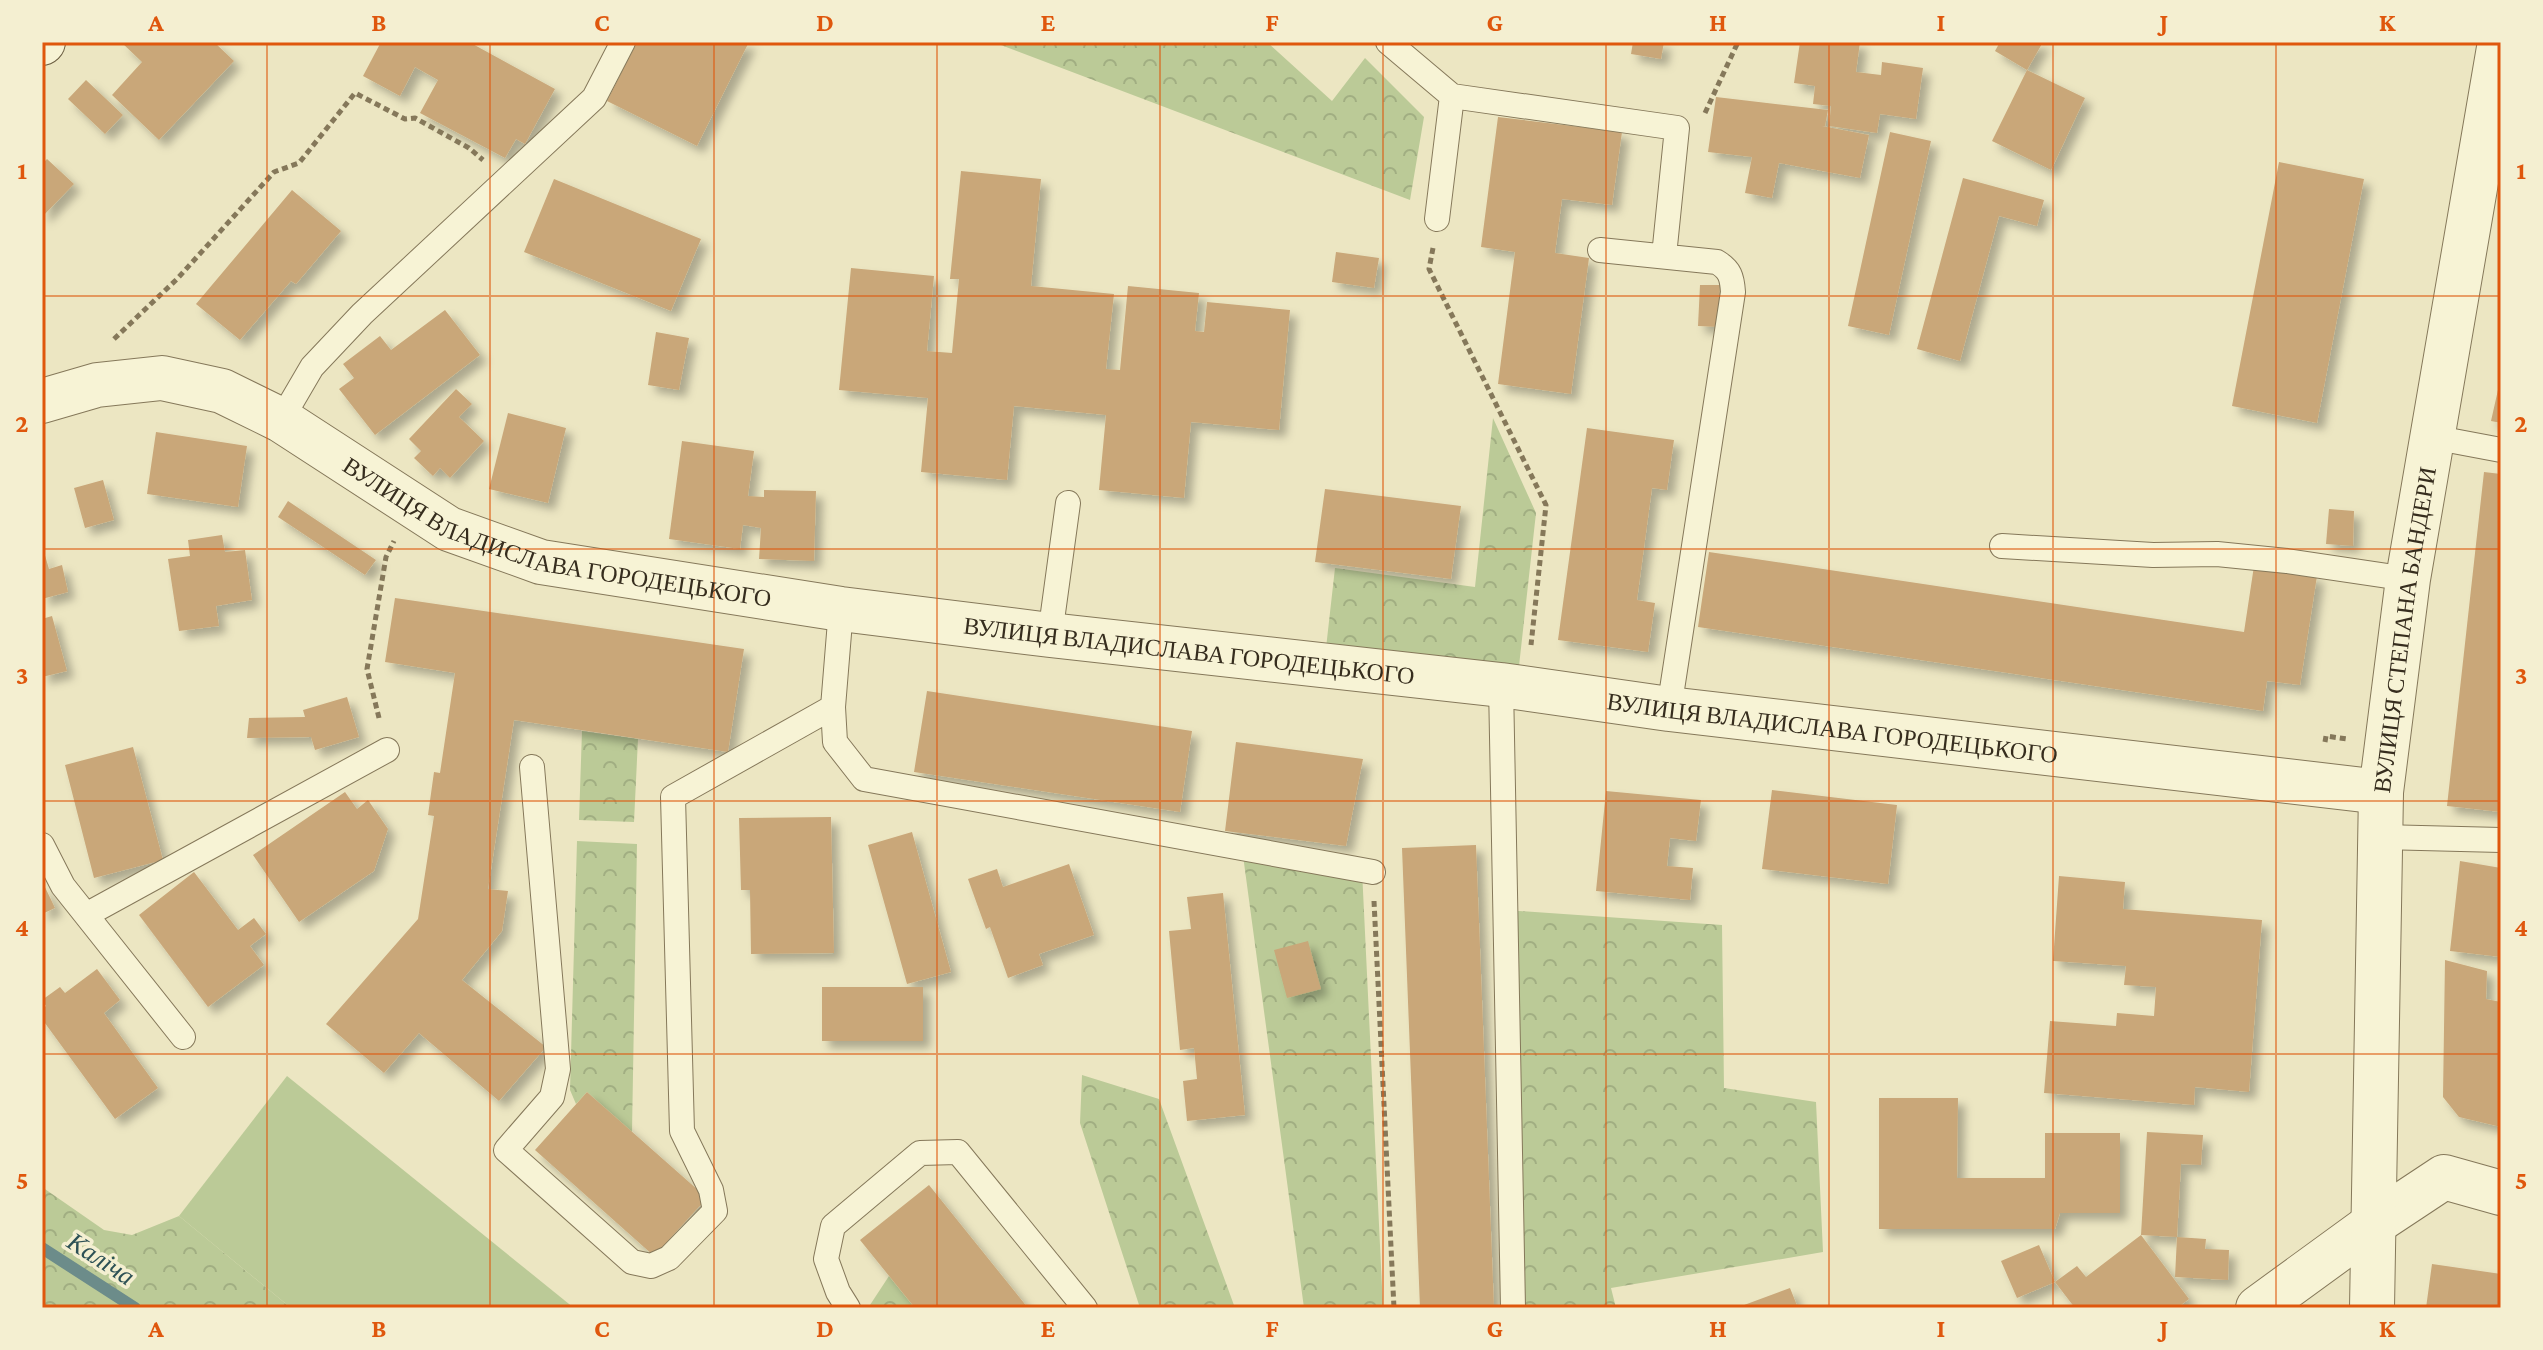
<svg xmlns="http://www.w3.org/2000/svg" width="2543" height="1350" font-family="'Crimson Pro',serif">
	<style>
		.forest { fill: url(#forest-crowns) }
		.pitch { fill: #bbca97 }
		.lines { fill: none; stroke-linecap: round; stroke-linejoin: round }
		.stream { stroke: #6c8c8a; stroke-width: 12 }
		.building { fill: #c9a779; filter: url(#shadow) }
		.service-casing { stroke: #85785a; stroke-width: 26 }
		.minor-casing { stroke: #85785a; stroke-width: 46 }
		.tertiary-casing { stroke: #85785a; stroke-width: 46 }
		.secondary-casing { stroke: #67593d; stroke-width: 46 }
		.path { stroke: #85785a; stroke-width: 5; stroke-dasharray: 6 4; stroke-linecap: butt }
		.service { stroke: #f7f3d5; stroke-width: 24 }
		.minor { stroke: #f7f3d5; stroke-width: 44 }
		.tertiary { stroke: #f7f3d5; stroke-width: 44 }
		.secondary { stroke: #f7f3d5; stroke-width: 44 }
		.grid { fill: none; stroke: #df570d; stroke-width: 2; stroke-opacity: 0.55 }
		.labels { text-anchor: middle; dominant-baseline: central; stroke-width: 7; stroke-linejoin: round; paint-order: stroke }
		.street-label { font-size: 24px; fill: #362d1e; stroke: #f4efd1 }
		.water-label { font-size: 26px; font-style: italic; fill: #2d5155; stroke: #f4efd1 }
		.neatline { fill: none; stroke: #df570d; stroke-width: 3 }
		.grid-label { font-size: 26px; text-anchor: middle; font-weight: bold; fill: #df570d }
	</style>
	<defs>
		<pattern id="forest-crowns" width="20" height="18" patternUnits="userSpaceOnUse" patternTransform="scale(2)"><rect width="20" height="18" fill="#bbca97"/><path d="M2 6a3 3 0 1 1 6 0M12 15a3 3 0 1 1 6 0" fill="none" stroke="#a1ae82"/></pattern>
		<filter id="shadow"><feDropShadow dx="7" dy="7" stdDeviation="4" flood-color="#0004"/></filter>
	</defs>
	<rect width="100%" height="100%" fill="#ece6c2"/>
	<path class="forest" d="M 993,42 L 1267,42 L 1332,101 L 1365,58 L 1424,117 L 1410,200 Z
		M 1493,418 L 1536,513 L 1518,675 L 1326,648 L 1335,568 L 1475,587 Z
		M 582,731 L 638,739 L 634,822 L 579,820 Z
		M 577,841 L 637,844 L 632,1132 L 587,1092 L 576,1104 L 570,1090 Z
		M 1242,848 L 1362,870 L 1383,1308 L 1304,1308 Z
		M 1505,910 L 1722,925 L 1724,1088 L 1816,1102 L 1823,1252 L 1611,1288 L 1616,1308 L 1514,1308 Z
		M 1082,1075 L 1159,1099 L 1235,1308 L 1140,1308 L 1080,1123 Z
		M 42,1187 L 104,1230 L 132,1235 L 179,1216 L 291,1308 L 42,1308 Z
		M 889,1276 L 915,1308 L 868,1308 Z"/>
	<path class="pitch" d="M 287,1076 L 574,1308 L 291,1308 L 179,1216 Z"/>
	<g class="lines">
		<path class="stream" d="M 42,1248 L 135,1308"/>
	</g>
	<path class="building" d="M 121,42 L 214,42 L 234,61 L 159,140 L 112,95 L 142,62 Z
		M 381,42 L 469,42 L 555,89 L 525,144 L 516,139 L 505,158 L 420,113 L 438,80 L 415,67 L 400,96 L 363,76 Z
		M 637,42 L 749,42 L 697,146 L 607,101 Z
		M 1633,42 L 1664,42 L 1661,59 L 1631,54 Z
		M 1800,42 L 1860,42 L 1856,72 L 1881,75 L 1882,62 L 1923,68 L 1916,119 L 1880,114 L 1877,133 L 1829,126 L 1831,106 L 1813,104 L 1815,86 L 1794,83 Z
		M 2000,42 L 2043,42 L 2027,70 L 2085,98 L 2051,170 L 1992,141 L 2027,70 L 1995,51 Z
		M 86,80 L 123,115 L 105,134 L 68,99 Z
		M 1716,97 L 1828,110 L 1825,126 L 1822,126 L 1869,135 L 1860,178 L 1779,163 L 1772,198 L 1745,193 L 1752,157 L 1708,152 Z
		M 1498,117 L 1622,132 L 1612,205 L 1562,199 L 1555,253 L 1589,258 L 1571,394 L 1498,384 L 1515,252 L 1481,247 Z
		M 1890,132 L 1931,141 L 1889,335 L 1848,326 Z
		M 47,159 L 74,184 L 42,217 L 42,164 Z
		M 2279,162 L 2364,179 L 2317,423 L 2232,406 Z
		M 961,171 L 1041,179 L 1031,286 L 1114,294 L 1106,369 L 1120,370 L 1128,286 L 1199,293 L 1195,331 L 1204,332 L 1207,302 L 1290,310 L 1279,430 L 1191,422 L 1184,498 L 1099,490 L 1106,415 L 1014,406 L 1007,480 L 921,472 L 928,398 L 839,390 L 851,268 L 934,276 L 927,351 L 952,353 L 959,279 L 950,279 Z
		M 1963,178 L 2044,200 L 2037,226 L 1999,216 L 1960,361 L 1917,349 Z
		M 554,179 L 701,239 L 671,311 L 524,252 Z
		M 292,190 L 341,231 L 296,284 L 291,281 L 240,340 L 196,304 Z
		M 1336,252 L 1379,258 L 1374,288 L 1332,282 Z
		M 1700,285 L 1720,285 L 1719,327 L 1698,326 Z
		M 445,310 L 480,355 L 375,435 L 339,389 L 354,378 L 343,364 L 380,336 L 391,350 Z
		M 656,332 L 689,338 L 679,390 L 648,385 Z
		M 2500,381 L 2501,381 L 2501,423 L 2491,421 Z
		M 456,389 L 472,404 L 459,417 L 484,441 L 450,478 L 440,468 L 433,476 L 414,458 L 421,451 L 409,439 Z
		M 508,413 L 566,428 L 548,503 L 489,489 Z
		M 1587,428 L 1674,440 L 1667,490 L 1652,488 L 1637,600 L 1655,603 L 1648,652 L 1558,640 Z
		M 156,432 L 247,446 L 238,507 L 147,494 Z
		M 682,441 L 754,451 L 748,496 L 764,497 L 764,490 L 816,491 L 814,561 L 759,559 L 761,528 L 743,525 L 740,549 L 669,539 Z
		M 2484,472 L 2501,474 L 2501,812 L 2447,806 Z
		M 103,480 L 114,520 L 85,528 L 74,488 Z
		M 1325,489 L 1461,506 L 1451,579 L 1315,562 Z
		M 288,501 L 376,560 L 365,575 L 278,517 Z
		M 2329,509 L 2354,511 L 2353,546 L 2326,544 Z
		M 222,535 L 225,552 L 245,550 L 252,600 L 216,606 L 219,626 L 179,631 L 168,559 L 190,556 L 188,540 Z
		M 42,545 L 49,569 L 62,565 L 68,592 L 42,599 Z
		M 1709,552 L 2244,632 L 2254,566 L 2317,576 L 2300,685 L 2267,681 L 2263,711 L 1698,627 Z
		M 395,598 L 744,649 L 728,752 L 514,720 L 488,889 L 508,891 L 502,931 L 462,980 L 546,1047 L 499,1101 L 419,1033 L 384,1073 L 326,1024 L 418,919 L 434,816 L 428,815 L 434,772 L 440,773 L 455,673 L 385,662 Z
		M 52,616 L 67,671 L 42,677 L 42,619 Z
		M 927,691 L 1192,731 L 1180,812 L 914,772 Z
		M 347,697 L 359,737 L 315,750 L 311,737 L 247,738 L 249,718 L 305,717 L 303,710 Z
		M 1236,742 L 1363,759 L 1346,846 L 1225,831 Z
		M 133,747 L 163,860 L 94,878 L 65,765 Z
		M 1772,790 L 1897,805 L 1888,884 L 1762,869 Z
		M 1606,791 L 1701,800 L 1696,841 L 1670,838 L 1667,866 L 1693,868 L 1690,900 L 1596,891 Z
		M 345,792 L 357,809 L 368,800 L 388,829 L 374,871 L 299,922 L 253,855 Z
		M 831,817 L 834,953 L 751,954 L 750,890 L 741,890 L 739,818 Z
		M 912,832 L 951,972 L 907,984 L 868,845 Z
		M 1476,845 L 1494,1308 L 1420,1308 L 1402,848 Z
		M 2460,861 L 2501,868 L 2501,957 L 2450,951 Z
		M 1069,864 L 1094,935 L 1039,954 L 1043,965 L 1008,978 L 990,927 L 986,929 L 968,879 L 997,869 L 1003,887 Z
		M 194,872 L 238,930 L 254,918 L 266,934 L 250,946 L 264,965 L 208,1007 L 139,915 Z
		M 2059,876 L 2125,882 L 2123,909 L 2262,920 L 2249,1092 L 2195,1087 L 2194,1105 L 2044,1093 L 2050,1021 L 2116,1026 L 2117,1013 L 2154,1016 L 2156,987 L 2124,985 L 2126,966 L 2053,961 Z
		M 42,881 L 55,908 L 42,914 Z
		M 1223,893 L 1245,1115 L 1187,1121 L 1183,1081 L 1197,1079 L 1194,1048 L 1180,1050 L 1169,931 L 1191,929 L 1187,897 Z
		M 1308,941 L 1321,989 L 1287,998 L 1274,950 Z
		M 2445,960 L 2487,971 L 2486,999 L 2501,1002 L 2501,1127 L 2459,1117 L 2443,1097 Z
		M 97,969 L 120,1000 L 104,1013 L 158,1088 L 115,1119 L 42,1019 L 42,1009 L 46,1006 L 42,1000 L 60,987 L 65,993 Z
		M 822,987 L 923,987 L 923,1041 L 822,1041 Z
		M 587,1092 L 707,1198 L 654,1256 L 535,1150 Z
		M 1879,1098 L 1958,1098 L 1957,1178 L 2045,1178 L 2045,1133 L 2120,1133 L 2120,1213 L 2060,1213 L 2055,1229 L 1879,1229 Z
		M 2147,1132 L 2203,1135 L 2201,1165 L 2181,1164 L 2177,1237 L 2141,1235 L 2189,1299 L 2177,1308 L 2075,1308 L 2055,1282 L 2077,1266 L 2086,1277 L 2141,1235 Z
		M 929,1185 L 1028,1308 L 915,1308 L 860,1240 Z
		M 2177,1237 L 2206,1239 L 2205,1249 L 2229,1250 L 2228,1280 L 2175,1277 Z
		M 2039,1245 L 2055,1282 L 2017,1298 L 2001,1261 Z
		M 2432,1264 L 2501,1274 L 2501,1308 L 2426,1308 Z
		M 1790,1288 L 1798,1308 L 1736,1308 Z"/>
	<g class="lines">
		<defs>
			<path id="service" d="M 1388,42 L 1452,96 L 1437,219
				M 1452,96 L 1677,128 L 1664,256
				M 1600,250 L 1717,262 C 1730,270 1732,277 1733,292 L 1669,709
				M 281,420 L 312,367 L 362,314 L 594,98 L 623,42
				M 2432,437 L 2501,450
				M 2002,546 L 2153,555 L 2217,554 L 2287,561 L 2408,579
				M 1050,635 L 1068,503
				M 1501,685 L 1513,1308
				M 833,707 L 835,742 L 864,779 L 1373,872
				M 532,767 L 558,1069 L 552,1097 L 506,1150 L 632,1262 L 651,1266 L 669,1258 L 715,1211 L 711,1190 L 682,1131 L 673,797 L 833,707 L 841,609
				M 2381,837 L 2501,840
				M 42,845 L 63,886 L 183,1037
				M 86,915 L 387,750
				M 848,1308 L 838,1292 L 826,1259 L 833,1226 L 920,1153 L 958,1152 L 1085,1308"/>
			<path id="minor" d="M 2376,1222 L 2444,1177 L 2501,1193"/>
			<g id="tertiary">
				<path id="s1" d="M 42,401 L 97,385 L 162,378 L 222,391 L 281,420 L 449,529 L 541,562 L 841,609 L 1050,635 L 1501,685 L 1669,709 L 2381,792"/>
				<path d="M 2258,1308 L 2376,1222"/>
				<path id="s2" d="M 2372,1308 L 2381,792 L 2408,579 L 2500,42"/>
			</g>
			<path id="secondary" d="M 42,43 L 43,42"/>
		</defs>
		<use href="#service" class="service-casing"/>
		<use href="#minor" class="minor-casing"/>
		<use href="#tertiary" class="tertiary-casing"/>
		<use href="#secondary" class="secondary-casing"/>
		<path class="path" d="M 1705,113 L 1738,42
			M 1433,248 L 1429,269 L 1546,505 L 1531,645
			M 114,339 L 177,279 L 274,172 L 299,163 L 355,93 L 405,119 L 415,118 L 469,148 L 483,160
			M 379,718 L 367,669 L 386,557 L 394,541
			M 2325,742 L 2326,736 L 2347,739
			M 1374,901 L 1394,1308"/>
		<use href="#service" class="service"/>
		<use href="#minor" class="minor"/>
		<use href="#tertiary" class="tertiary"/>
		<use href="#secondary" class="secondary"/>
	</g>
	<path class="grid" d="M 267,42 L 267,1308M 490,42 L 490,1308M 714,42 L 714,1308M 937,42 L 937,1308M 1160,42 L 1160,1308M 1383,42 L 1383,1308M 1606,42 L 1606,1308M 1829,42 L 1829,1308M 2053,42 L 2053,1308M 2276,42 L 2276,1308M 42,296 L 2501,296M 42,549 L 2501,549M 42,801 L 2501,801M 42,1054 L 2501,1054"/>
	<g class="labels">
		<g class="street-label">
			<text stroke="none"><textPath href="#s1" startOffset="554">ВУЛИЦЯ ВЛАДИСЛАВА ГОРОДЕЦЬКОГО</textPath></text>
			<text stroke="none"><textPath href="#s2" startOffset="680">ВУЛИЦЯ СТЕПАНА БАНДЕРИ</textPath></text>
			<text stroke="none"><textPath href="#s1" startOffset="1202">ВУЛИЦЯ ВЛАДИСЛАВА ГОРОДЕЦЬКОГО</textPath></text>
			<text stroke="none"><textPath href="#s1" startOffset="1850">ВУЛИЦЯ ВЛАДИСЛАВА ГОРОДЕЦЬКОГО</textPath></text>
		</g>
		<g class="water-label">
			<text transform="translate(101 1259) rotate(33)">Каліча</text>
		</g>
	</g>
	<rect width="2543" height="1350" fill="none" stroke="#f4efd1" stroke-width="88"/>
	<rect x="44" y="44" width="2455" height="1262" class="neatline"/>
	<g class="grid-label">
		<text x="156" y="31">A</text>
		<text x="379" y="31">B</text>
		<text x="602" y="31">C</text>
		<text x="825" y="31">D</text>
		<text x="1048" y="31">E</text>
		<text x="1272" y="31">F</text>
		<text x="1495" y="31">G</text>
		<text x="1718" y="31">H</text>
		<text x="1941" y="31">I</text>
		<text x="2164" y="31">J</text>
		<text x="2387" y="31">K</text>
		<text x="22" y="179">1</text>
		<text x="2521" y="179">1</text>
		<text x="22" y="432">2</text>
		<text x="2521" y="432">2</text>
		<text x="22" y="684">3</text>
		<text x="2521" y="684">3</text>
		<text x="22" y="936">4</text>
		<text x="2521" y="936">4</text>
		<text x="22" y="1189">5</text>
		<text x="2521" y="1189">5</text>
		<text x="156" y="1337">A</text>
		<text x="379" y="1337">B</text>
		<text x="602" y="1337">C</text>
		<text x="825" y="1337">D</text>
		<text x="1048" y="1337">E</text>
		<text x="1272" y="1337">F</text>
		<text x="1495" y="1337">G</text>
		<text x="1718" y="1337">H</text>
		<text x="1941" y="1337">I</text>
		<text x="2164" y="1337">J</text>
		<text x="2387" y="1337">K</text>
	</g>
</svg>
